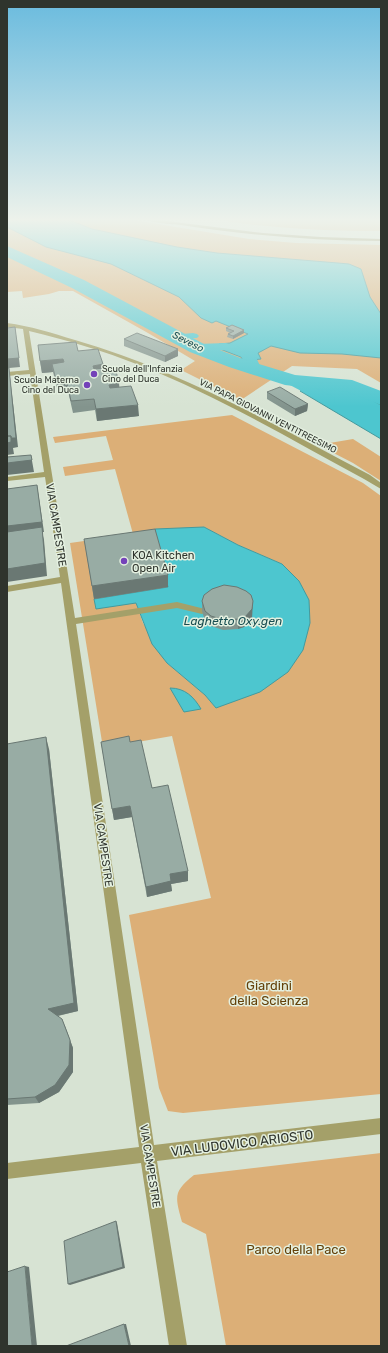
<svg xmlns="http://www.w3.org/2000/svg" width="388" height="1353" font-family="Rubik,sans-serif">
	<style>
		.green { fill: #dcaf77; fill-rule: evenodd }
		.water { fill: #4dc6cf; stroke: #449a9e }
		.lines { fill: none; stroke-linecap: round; stroke-linejoin: round }
		.canal { fill: #4dc6cf; fill-rule: evenodd }
		.river { fill: #4dc6cf; fill-rule: evenodd }
		.minor { fill: #a4a069; fill-rule: evenodd }
		.major { fill: #6f6929; fill-rule: evenodd }
		.wall { fill: #83948d }
		.shaded-wall { fill: #6a7873 }
		.building { fill: #98aca4; stroke: #6a7873 }
		.poi-dot { fill: #7442b9; stroke: #e4f0e0; stroke-width: 1.5 }
		.labels { text-anchor: middle; dominant-baseline: central; stroke-width: 3; stroke-linejoin: round; paint-order: stroke }
		.far-poi-label { font-size: 9px; fill: #2f342d; stroke: #e4f0e0; text-anchor: start }
		.far-street-label { font-size: 9px; fill: #2f342d; stroke: #e4f0e0 }
		.far-water-label { font-size: 10px; font-style: italic; fill: #184d51; stroke: #e4f0e0 }
		.street-label { font-size: 11px; fill: #2f342d; stroke: #e4f0e0 }
		.poi-label { font-size: 11px; fill: #2f342d; stroke: #e4f0e0; text-anchor: start }
		.water-label { font-size: 12px; font-style: italic; fill: #184d51; stroke: #e4f0e0 }
		.near-park-label { font-size: 13px; fill: #644109; stroke: #e4f0e0 }
		.near-street-label { font-size: 13px; fill: #2f342d; stroke: #e4f0e0 }
	</style>
	<rect width="100%" height="100%" fill="#d7e3d3"/>
	<path class="green" d="M 7,218 L 121,218 L 249,239 L 296,243 L 381,245 L 381,383 L 357,369 L 292,366 L 241,400 L 181,370 L 195,361 L 148,333 L 73,291 L 59,291 L 49,294 L 23,298 L 22,291 L 7,292 Z
		M 206,218 L 381,218 L 381,231 C 323,231 264,228 206,218 Z
		M 232,415 L 363,483 L 381,496 L 381,1094 L 183,1113 L 168,1111 L 159,1088 L 129,915 L 211,898 L 172,736 L 103,748 L 70,543 L 133,534 L 115,469 L 65,476 L 63,467 L 113,460 L 106,436 L 55,443 L 53,437 ZM 204,527 L 238,545 L 282,564 L 299,581 L 216,708 L 205,695 L 167,663 L 143,623 L 136,603 L 94,599 L 168,587 Z
		M 353,439 L 381,457 L 381,481 L 353,463 L 318,445 Z
		M 381,1153 L 381,1346 L 226,1346 L 206,1234 L 182,1222 C 175,1196 173,1192 194,1175 Z"/>
	<path class="water" d="M 7,218 L 64,218 L 92,229 L 177,247 L 217,253 L 338,263 L 349,264 L 361,269 L 370,297 L 381,314 L 381,358 L 342,354 L 300,353 L 271,346 L 258,353 L 261,359 L 243,361 L 241,357 L 220,349 L 219,344 L 230,343 L 248,334 L 216,321 L 212,323 L 201,318 L 179,297 L 111,264 L 46,247 L 7,227 Z
		M 311,386 L 353,390 L 381,405 L 381,439 L 300,391 Z
		M 204,527 L 238,545 L 282,564 L 299,581 L 309,600 L 310,623 L 303,650 L 288,672 L 260,692 L 216,708 L 205,695 L 167,663 L 152,644 L 136,603 L 96,609 L 94,599 L 168,587 L 156,541 L 155,529 Z
		M 170,688 C 185,688 194,697 201,709 L 184,712 Z"/>
	<g class="lines">
		<path class="canal" d="M 193,333 L 197,334 L 199,336 L 197,338 L 172,339 L 170,337 L 172,335 Z
			M 226,343 L 254,353 L 261,368 L 259,371 L 251,371 L 245,358 L 225,350 L 197,352 L 193,350 L 191,348 L 193,346 L 197,344 Z
			M 292,377 L 334,397 L 335,400 L 334,403 L 324,403 L 288,384 L 286,381 L 288,378 Z"/>
		<path class="river" d="M 7,246 L 84,280 L 204,344 L 243,359 L 295,375 L 352,380 L 381,391 L 381,405 L 348,392 L 285,385 L 229,367 L 190,352 L 72,288 L 7,257 Z"/>
		<path class="minor" d="M 7,323 C 30,326 52,333 75,340 C 180,370 274,425 370,475 L 381,483 L 381,489 L 364,479 C 290,439 218,396 139,365 C 104,351 67,340 29,331 L 75,618 L 177,602 L 205,609 L 207,611 L 202,614 L 177,608 L 76,624 L 154,1145 L 381,1118 L 381,1134 L 157,1161 L 187,1346 L 169,1346 L 141,1163 L 7,1179 L 7,1163 L 139,1147 L 61,583 L 7,592 L 7,586 L 60,577 L 45,477 L 7,481 L 7,477 L 44,472 L 30,374 L 7,376 L 7,372 L 29,370 L 23,329 L 7,327 Z"/>
		<path class="major" d="M 143,218 L 263,233 L 321,237 L 381,239 L 381,241 C 314,241 247,235 181,225 C 172,224 149,223 143,218 Z"/>
	</g>
	<path class="wall" d="M 226,328 L 244,330 L 244,333 L 233,339 L 227,337 L 228,334 L 230,333 L 226,331 Z
		M 124,339 L 178,356 L 165,362 L 124,346 Z
		M 78,351 L 103,368 L 120,388 L 139,416 L 97,421 L 95,410 L 73,413 L 68,391 L 58,392 L 53,372 L 42,373 L 40,361 Z
		M 267,392 L 308,404 L 307,411 L 295,416 L 267,399 Z
		M 84,539 L 168,587 L 94,599 Z
		M 202,601 L 252,619 L 244,627 L 238,629 L 223,630 L 211,626 L 205,621 L 202,611 Z
		M 101,742 L 130,742 L 152,788 L 188,881 L 171,884 L 172,891 L 147,897 L 132,817 L 114,820 Z
		M 7,744 L 49,749 L 78,1011 L 58,1016 L 65,1026 L 73,1048 L 73,1072 L 59,1092 L 39,1103 L 7,1105 Z"/>
	<path class="shaded-wall" d="M 15,327 L 20,367 L 9,368 L 10,377 L 18,447 L 13,448 L 14,454 L 7,455 L 7,359 Z
		M 244,330 L 244,333 L 233,339 L 233,336 Z
		M 178,349 L 178,356 L 165,362 L 165,356 Z
		M 63,359 L 64,371 L 52,364 L 53,372 L 42,373 L 40,361 Z
		M 103,364 L 104,376 L 94,377 L 93,366 Z
		M 78,378 L 79,390 L 67,383 L 68,391 L 58,392 L 56,380 Z
		M 119,383 L 120,395 L 110,396 L 109,385 Z
		M 308,404 L 307,411 L 295,416 L 295,409 Z
		M 138,405 L 139,416 L 97,421 L 96,409 Z
		M 31,455 L 34,472 L 7,475 L 7,463 Z
		M 37,485 L 44,532 L 42,532 L 44,540 L 47,576 L 7,582 L 7,526 Z
		M 168,575 L 168,587 L 94,599 L 92,586 Z
		M 253,601 L 252,619 L 244,627 L 238,629 L 239,619 Z
		M 46,737 L 49,749 L 78,1011 L 52,1017 L 48,1009 Z
		M 130,806 L 132,817 L 114,820 L 112,809 Z
		M 188,871 L 188,881 L 171,884 L 172,891 L 147,897 L 146,887 L 170,874 Z
		M 62,1019 L 73,1048 L 73,1072 L 59,1092 L 39,1103 L 35,1097 Z
		M 116,1221 L 117,1223 L 125,1268 L 70,1285 L 68,1284 Z
		M 25,1266 L 29,1267 L 37,1346 L 32,1346 Z
		M 124,1324 L 126,1324 L 131,1346 L 129,1346 Z"/>
	<path class="building" d="M 232,325 L 244,330 L 233,336 L 228,334 L 234,331 L 226,328 Z
		M 15,327 L 19,358 L 7,359 L 7,328 Z
		M 137,333 L 178,349 L 165,356 L 124,339 Z
		M 76,342 L 78,351 L 98,349 L 103,364 L 93,366 L 94,369 L 115,367 L 119,383 L 109,385 L 110,388 L 131,386 L 138,405 L 96,409 L 94,399 L 71,401 L 67,383 L 78,382 L 78,378 L 56,380 L 52,364 L 64,362 L 63,359 L 40,361 L 38,345 Z
		M 7,368 L 9,368 L 16,438 L 11,438 L 11,436 L 7,436 Z
		M 280,387 L 308,404 L 295,409 L 267,392 Z
		M 7,436 L 11,436 L 11,442 L 7,443 Z
		M 31,455 L 32,460 L 7,463 L 7,457 Z
		M 37,485 L 42,522 L 7,526 L 7,489 Z
		M 42,527 L 45,563 L 7,569 L 7,532 Z
		M 155,529 L 168,575 L 92,586 L 84,539 Z
		M 224,585 L 237,587 L 246,591 L 251,595 L 253,601 L 252,609 L 245,617 L 239,619 L 224,620 L 211,616 L 205,611 L 202,601 L 204,595 L 212,589 Z
		M 129,736 L 130,742 L 141,740 L 152,788 L 168,785 L 188,871 L 170,874 L 171,881 L 146,887 L 130,806 L 112,809 L 101,742 Z
		M 46,737 L 74,1003 L 48,1009 L 62,1019 L 70,1040 L 69,1065 L 55,1085 L 35,1097 L 7,1099 L 7,744 Z
		M 116,1221 L 123,1267 L 68,1284 L 64,1241 Z
		M 25,1266 L 32,1346 L 7,1346 L 7,1272 Z
		M 124,1324 L 129,1346 L 66,1346 Z"/>
	<linearGradient id="sky" x2="0" y2="1"><stop stop-color="#6abbde"/><stop offset="0.54" stop-color="#edf2eb"/><stop offset="1" stop-color="#edf2eb" stop-opacity="0"/></linearGradient>
	<rect width="388" height="407" fill="url(#sky)"/>
	<g class="poi-dot">
		<circle cx="94" cy="374" r="4"/>
		<circle cx="87" cy="385" r="4"/>
		<circle cx="124" cy="561" r="4"/>
	</g>
	<g class="labels">
		<g class="far-poi-label">
			<text x="102" y="369">Scuola dell'Infanzia<tspan x="102" dy="10">Cino del Duca</tspan></text>
			<text x="79" y="380" text-anchor="end">Scuola Materna<tspan x="79" dy="10">Cino del Duca</tspan></text>
		</g>
		<g class="far-street-label">
			<text transform="translate(268 416) rotate(27)">VIA PAPA GIOVANNI VENTITREESIMO</text>
		</g>
		<g class="far-water-label">
			<text transform="translate(188 342) rotate(27)">Seveso</text>
		</g>
		<g class="street-label">
			<text transform="translate(56 525) rotate(81)">VIA CAMPESTRE</text>
			<text transform="translate(103 845) rotate(82)">VIA CAMPESTRE</text>
			<text transform="translate(150 1166) rotate(81)">VIA CAMPESTRE</text>
		</g>
		<g class="poi-label">
			<text x="132" y="555">KOA Kitchen<tspan x="132" dy="13">Open Air</tspan></text>
		</g>
		<g class="water-label">
			<text x="233" y="621">Laghetto Oxy.gen</text>
		</g>
		<g class="near-park-label">
			<text x="269" y="985">Giardini<tspan x="269" dy="15">della Scienza</tspan></text>
			<text x="296" y="1249">Parco della Pace</text>
		</g>
		<g class="near-street-label">
			<text transform="translate(242 1143) rotate(-7)">VIA LUDOVICO ARIOSTO</text>
		</g>
	</g>
	<rect width="388" height="1353" fill="none" stroke="#2f342d" stroke-width="16"/>
</svg>
